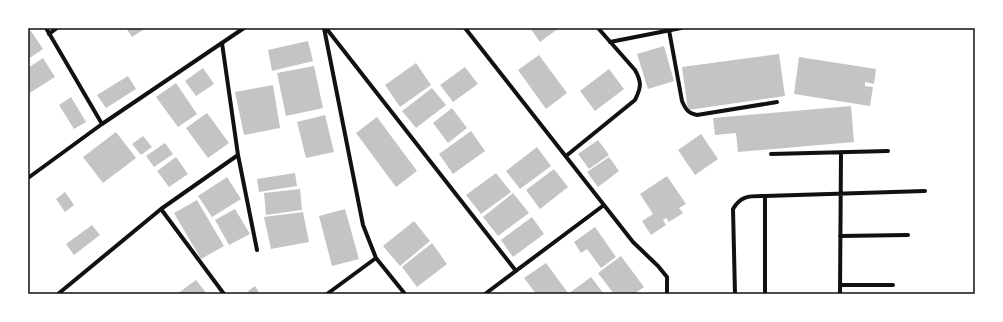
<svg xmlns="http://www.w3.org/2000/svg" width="1003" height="322" font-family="Mulish,sans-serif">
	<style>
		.building { fill: #c4c4c4 }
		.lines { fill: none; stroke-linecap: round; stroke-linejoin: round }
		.minor { stroke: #111; stroke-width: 4 }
		.neatline { fill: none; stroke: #111; stroke-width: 1.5 }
	</style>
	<rect width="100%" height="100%" fill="#fff"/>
	<path class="building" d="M 126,28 L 146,28 L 132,37 Z
		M 530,28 L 559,28 L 540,42 Z
		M 31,31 L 43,49 L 28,59 L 28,33 Z
		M 308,41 L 313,61 L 272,71 L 268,50 Z
		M 664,46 L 674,81 L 648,89 L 637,54 Z
		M 779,54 L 785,96 L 688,110 L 682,67 Z
		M 539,55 L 567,93 L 546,109 L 518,70 Z
		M 799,57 L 876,69 L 874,84 L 865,82 L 865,86 L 873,87 L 870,106 L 794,94 Z
		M 43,58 L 55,77 L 28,94 L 28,68 Z
		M 416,63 L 431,85 L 400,107 L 385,85 Z
		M 314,66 L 323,108 L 286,116 L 277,73 Z
		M 465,67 L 478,84 L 453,102 L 440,85 Z
		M 203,68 L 214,84 L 196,96 L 185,81 Z
		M 609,69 L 624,89 L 595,111 L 580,91 Z
		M 128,76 L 136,89 L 106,108 L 97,95 Z
		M 176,83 L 197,114 L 178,127 L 156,97 Z
		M 273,85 L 280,128 L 244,135 L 235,92 Z
		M 432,88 L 446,105 L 416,128 L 402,111 Z
		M 71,97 L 86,122 L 74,129 L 59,105 Z
		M 851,106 L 854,142 L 738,152 L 736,133 L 715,135 L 713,118 Z
		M 452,108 L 467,128 L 448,143 L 433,123 Z
		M 207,113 L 229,143 L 208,158 L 186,128 Z
		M 325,115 L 334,152 L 306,158 L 297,122 Z
		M 377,117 L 417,171 L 396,187 L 356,133 Z
		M 471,131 L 485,151 L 453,174 L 439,154 Z
		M 116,132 L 136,158 L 103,183 L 83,157 Z
		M 701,134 L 718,159 L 695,175 L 678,150 Z
		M 143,136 L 152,147 L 141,155 L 132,144 Z
		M 598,140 L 609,155 L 589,169 L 578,154 Z
		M 165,143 L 173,154 L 154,167 L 146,156 Z
		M 537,147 L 551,166 L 520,189 L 506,171 Z
		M 176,157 L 188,174 L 169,187 L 157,171 Z
		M 609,157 L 619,171 L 598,187 L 587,172 Z
		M 554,169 L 568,187 L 540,209 L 526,190 Z
		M 295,173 L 297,186 L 259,192 L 257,179 Z
		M 496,173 L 511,192 L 481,214 L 466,195 Z
		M 667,176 L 686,204 L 679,208 L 683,213 L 669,222 L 666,218 L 663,220 L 666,225 L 651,235 L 642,221 L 653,214 L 640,194 Z
		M 227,177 L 241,199 L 212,217 L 198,196 Z
		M 300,189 L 302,210 L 266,215 L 264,193 Z
		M 65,192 L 74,205 L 65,212 L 56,199 Z
		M 513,193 L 529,213 L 498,236 L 483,217 Z
		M 197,200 L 224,246 L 201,259 L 174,213 Z
		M 235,209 L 250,234 L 229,245 L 215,220 Z
		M 345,209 L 359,259 L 332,266 L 319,216 Z
		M 303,212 L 309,242 L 271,249 L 264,217 Z
		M 532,217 L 544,234 L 513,257 L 501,240 Z
		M 414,221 L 430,241 L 400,266 L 383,246 Z
		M 92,225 L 100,235 L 74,255 L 66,244 Z
		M 595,227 L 616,257 L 601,268 L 587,249 L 581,253 L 574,242 Z
		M 432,243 L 447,264 L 417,287 L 402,267 Z
		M 621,256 L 644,287 L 634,294 L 614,294 L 598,273 Z
		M 546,263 L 568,293 L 567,294 L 536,294 L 524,278 Z
		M 591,277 L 604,294 L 568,294 Z
		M 196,280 L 207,294 L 177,294 Z
		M 255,286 L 260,294 L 250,294 L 248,291 Z"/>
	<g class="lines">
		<path class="minor" d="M 46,28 L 102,124
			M 324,28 L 363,225 L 376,258 L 405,294
			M 326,28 L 516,271
			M 465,28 L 633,242 L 658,266 L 667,277 L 667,294
			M 669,30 L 682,101 C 686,110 688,113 697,115 L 777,102
			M 49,34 L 57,28
			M 610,42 L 681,28
			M 222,43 L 238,155 L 257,250
			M 771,154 L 888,151
			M 566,156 L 635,100 C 641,88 642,82 635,70 L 598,28
			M 28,178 L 102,124 L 244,28
			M 161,209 L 224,294
			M 840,236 L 908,235
			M 840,285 L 893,285
			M 58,294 L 161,209 L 238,155
			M 327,294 L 376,258
			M 485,294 L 604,205
			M 735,294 L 733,209 C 741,195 750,196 765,196
			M 765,294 L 765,196 L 925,191
			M 840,294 L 841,152"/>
	</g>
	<rect width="1003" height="322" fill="none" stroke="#ffffff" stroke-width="58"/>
	<rect x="29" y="29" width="945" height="264" class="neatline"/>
</svg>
